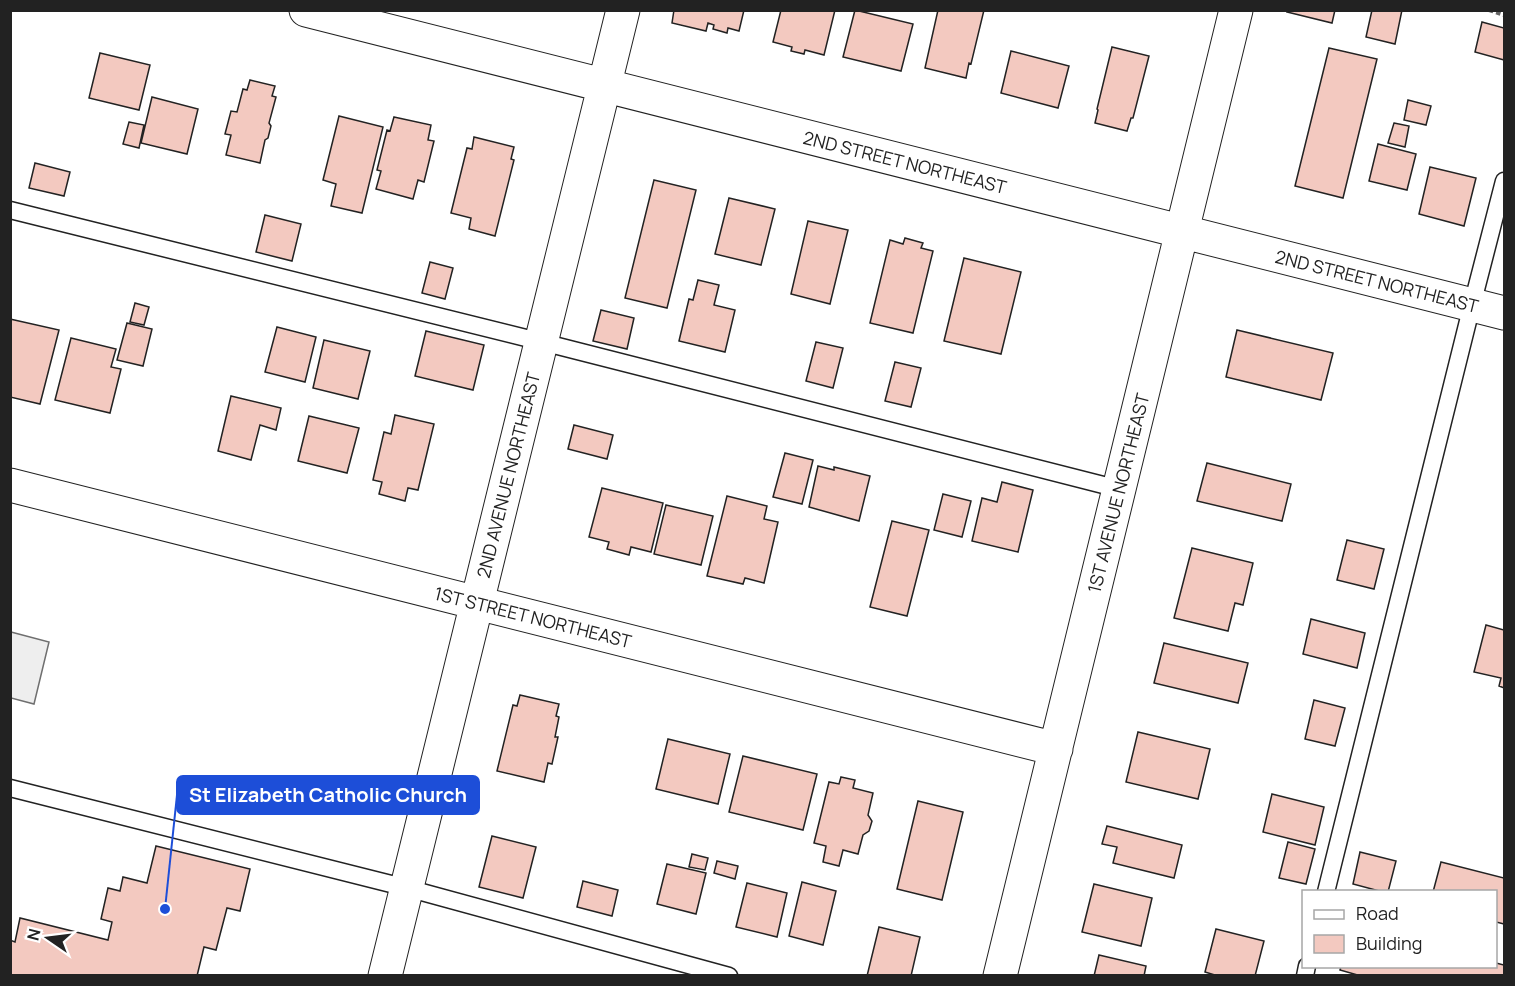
<svg xmlns="http://www.w3.org/2000/svg" width="1515" height="986" font-family="Manrope,sans-serif">
	<style>
		.green { fill: #eee; stroke: #6f6f6f; stroke-width: 1.5 }
		.building { fill: #f3c9c0; stroke: #222; stroke-width: 1.5 }
		.lines { fill: none; stroke-linecap: round; stroke-linejoin: round }
		.service-casing { stroke: #222; stroke-width: 19 }
		.minor-casing { stroke: #222; stroke-width: 35 }
		.path { stroke: #646464; stroke-width: 4; stroke-dasharray: 4.5 3; stroke-linecap: butt }
		.service { stroke: #fff; stroke-width: 16 }
		.minor { stroke: #fff; stroke-width: 33 }
		.labels { text-anchor: middle; dominant-baseline: central; stroke-width: 4.5; stroke-linejoin: round; paint-order: stroke }
		.street-label { font-size: 18px; fill: #222; stroke: #fff }
		.leader { fill: none; stroke: #1d4ed8; stroke-width: 2 }
		.callout-dot { fill: #1d4ed8; stroke: #fff; stroke-width: 2 }
		.callout { fill: #1d4ed8; stroke: #1d4ed8; stroke-width: 2 }
		.callout-label { font-size: 20px; text-anchor: middle; font-weight: bold; fill: #fff }
	</style>
	<rect width="100%" height="100%" fill="#fff"/>
	<path class="green" d="M 11,632 L 49,642 L 34,704 L 11,698 Z"/>
	<path class="building" d="M 674,10 L 744,10 L 739,31 L 728,28 L 727,33 L 713,29 L 714,25 L 708,23 L 706,31 L 672,23 Z
		M 781,10 L 835,10 L 824,55 L 805,50 L 804,54 L 791,51 L 792,47 L 773,42 Z
		M 855,10 L 913,24 L 901,71 L 843,57 Z
		M 938,10 L 984,10 L 971,64 L 969,63 L 966,78 L 925,68 Z
		M 1288,10 L 1335,10 L 1332,23 L 1287,12 Z
		M 1372,10 L 1402,10 L 1395,44 L 1366,37 Z
		M 1482,22 L 1504,28 L 1504,60 L 1475,52 Z
		M 1112,47 L 1149,56 L 1133,118 L 1131,118 L 1127,131 L 1095,123 L 1098,110 L 1097,109 Z
		M 1329,48 L 1377,59 L 1343,198 L 1295,186 Z
		M 1011,51 L 1069,66 L 1058,108 L 1001,93 Z
		M 100,53 L 150,65 L 139,110 L 89,98 Z
		M 250,80 L 275,86 L 272,96 L 276,97 L 269,123 L 271,126 L 268,138 L 265,140 L 260,163 L 226,155 L 231,135 L 225,134 L 231,111 L 237,112 L 243,89 L 247,90 Z
		M 152,97 L 198,109 L 187,154 L 141,143 Z
		M 1408,100 L 1431,106 L 1426,125 L 1404,120 Z
		M 339,116 L 383,127 L 362,213 L 331,206 L 336,184 L 323,180 Z
		M 394,117 L 431,125 L 428,140 L 434,141 L 424,182 L 418,180 L 413,199 L 376,189 L 381,171 L 377,170 L 387,130 L 390,131 Z
		M 129,122 L 144,125 L 139,148 L 123,144 Z
		M 1394,123 L 1409,126 L 1405,147 L 1388,143 Z
		M 474,137 L 514,147 L 511,159 L 514,160 L 495,236 L 469,229 L 471,218 L 451,213 L 467,148 L 472,149 Z
		M 1378,144 L 1416,154 L 1407,190 L 1369,181 Z
		M 35,163 L 70,172 L 64,196 L 29,188 Z
		M 1430,167 L 1476,178 L 1464,226 L 1419,214 Z
		M 654,180 L 696,190 L 667,308 L 625,298 Z
		M 729,198 L 775,209 L 761,265 L 715,254 Z
		M 265,215 L 301,224 L 292,261 L 256,252 Z
		M 808,221 L 848,230 L 830,304 L 791,294 Z
		M 905,238 L 923,243 L 921,248 L 933,251 L 913,333 L 870,323 L 890,240 L 903,244 Z
		M 964,258 L 1021,272 L 1001,354 L 944,341 Z
		M 430,262 L 453,268 L 445,299 L 422,293 Z
		M 698,280 L 719,285 L 714,305 L 735,310 L 725,352 L 679,341 L 689,299 L 693,300 Z
		M 135,303 L 149,307 L 144,325 L 130,322 Z
		M 601,310 L 634,318 L 627,349 L 593,341 Z
		M 10,319 L 59,330 L 40,404 L 10,397 Z
		M 127,323 L 152,329 L 143,366 L 117,360 Z
		M 277,327 L 316,337 L 305,382 L 265,372 Z
		M 1237,330 L 1333,353 L 1321,400 L 1226,377 Z
		M 426,331 L 484,345 L 473,390 L 415,376 Z
		M 71,338 L 116,349 L 111,367 L 121,369 L 110,413 L 55,400 Z
		M 324,340 L 370,351 L 358,399 L 313,388 Z
		M 816,342 L 843,348 L 833,388 L 806,381 Z
		M 895,362 L 921,368 L 911,407 L 885,401 Z
		M 231,396 L 281,408 L 276,430 L 260,425 L 251,460 L 218,451 Z
		M 395,415 L 434,424 L 418,490 L 408,488 L 405,501 L 379,494 L 382,482 L 373,480 L 384,432 L 391,434 Z
		M 309,416 L 359,428 L 347,473 L 298,461 Z
		M 574,425 L 613,435 L 607,459 L 568,449 Z
		M 785,453 L 813,460 L 802,504 L 773,497 Z
		M 1207,463 L 1291,484 L 1282,521 L 1197,501 Z
		M 818,466 L 834,470 L 834,467 L 870,476 L 859,521 L 809,507 Z
		M 1002,482 L 1033,490 L 1018,552 L 972,541 L 982,498 L 997,502 Z
		M 602,488 L 663,503 L 651,552 L 631,547 L 629,555 L 607,549 L 609,542 L 589,537 Z
		M 943,494 L 971,501 L 962,537 L 934,530 Z
		M 727,496 L 767,506 L 764,519 L 778,522 L 764,583 L 745,578 L 743,584 L 707,576 Z
		M 666,505 L 713,516 L 701,565 L 654,554 Z
		M 892,521 L 929,530 L 907,616 L 870,607 Z
		M 1347,540 L 1384,549 L 1374,589 L 1337,580 Z
		M 1192,548 L 1253,563 L 1243,605 L 1235,603 L 1228,631 L 1174,618 Z
		M 1311,619 L 1365,633 L 1357,668 L 1303,654 Z
		M 1486,625 L 1504,630 L 1504,688 L 1499,686 L 1501,678 L 1474,672 Z
		M 1164,643 L 1248,663 L 1238,703 L 1154,683 Z
		M 520,695 L 559,704 L 556,716 L 559,717 L 555,737 L 558,737 L 552,764 L 548,763 L 544,782 L 497,771 L 513,705 L 517,706 Z
		M 1314,700 L 1345,708 L 1335,746 L 1305,739 Z
		M 1138,732 L 1210,749 L 1198,799 L 1126,782 Z
		M 668,739 L 730,754 L 718,804 L 656,789 Z
		M 743,756 L 817,774 L 803,830 L 729,812 Z
		M 841,777 L 855,780 L 853,788 L 873,793 L 868,815 L 872,821 L 869,831 L 863,835 L 858,854 L 843,850 L 839,866 L 823,862 L 826,846 L 814,843 L 829,782 L 839,784 Z
		M 1272,794 L 1324,807 L 1315,845 L 1263,832 Z
		M 918,801 L 963,812 L 942,900 L 897,889 Z
		M 1107,826 L 1182,845 L 1174,878 L 1113,863 L 1117,847 L 1102,844 Z
		M 492,836 L 536,847 L 523,898 L 479,887 Z
		M 1288,842 L 1315,849 L 1306,884 L 1279,878 Z
		M 156,846 L 250,869 L 240,911 L 227,908 L 216,950 L 204,947 L 197,976 L 10,976 L 10,940 L 15,942 L 20,918 L 108,940 L 112,922 L 101,919 L 108,888 L 120,891 L 123,877 L 147,883 Z
		M 1360,852 L 1396,861 L 1388,892 L 1383,892 L 1353,884 Z
		M 692,854 L 708,858 L 705,870 L 689,867 Z
		M 717,861 L 738,866 L 735,879 L 714,873 Z
		M 1441,862 L 1504,878 L 1504,924 L 1496,922 L 1496,892 L 1433,892 Z
		M 667,864 L 706,873 L 696,914 L 657,904 Z
		M 583,881 L 618,890 L 612,916 L 577,907 Z
		M 802,882 L 836,891 L 823,945 L 789,936 Z
		M 747,883 L 787,893 L 777,937 L 736,927 Z
		M 1094,884 L 1152,898 L 1141,946 L 1082,932 Z
		M 879,927 L 920,937 L 911,976 L 867,976 Z
		M 1216,929 L 1264,941 L 1255,976 L 1218,976 L 1205,972 Z
		M 1099,955 L 1146,966 L 1144,976 L 1094,976 Z
		M 1496,963 L 1504,965 L 1504,976 L 1361,976 L 1340,970 L 1341,966 L 1496,966 Z"/>
	<g class="lines">
		<defs>
			<path id="service" d="M 10,210 L 542,342 L 1119,489
				M 10,788 L 407,888 L 729,976
				M 1326,892 L 1472,305 L 1504,181
				M 1305,976 L 1307,966"/>
			<path id="minor" d="M 306,10 L 1504,313
				M 10,485 L 1056,749
				M 385,976 L 623,10
				M 1000,976 L 1236,10"/>
		</defs>
		<use href="#service" class="service-casing"/>
		<use href="#minor" class="minor-casing"/>
		<path class="path" d="M 1489,10 L 1504,15"/>
		<use href="#service" class="service"/>
		<use href="#minor" class="minor"/>
	</g>
	<g class="labels">
		<g class="street-label">
			<text transform="translate(905 162) rotate(14)">2ND STREET NORTHEAST</text>
			<text transform="translate(1377 281) rotate(14)">2ND STREET NORTHEAST</text>
			<text transform="translate(508 475) rotate(-76)">2ND AVENUE NORTHEAST</text>
			<text transform="translate(1118 493) rotate(-76)">1ST AVENUE NORTHEAST</text>
			<text transform="translate(533 617) rotate(14)">1ST STREET NORTHEAST</text>
		</g>
	</g>
	<path class="leader" d="M165 909L177 795"/>
	<circle class="callout-dot" cx="165" cy="909" r="6"/>
	<rect class="callout" x="177" y="776" width="302" height="38" rx="6"/>
	<g class="callout-label">
		<text x="328" y="802">St Elizabeth Catholic Church</text>
	</g>
	<rect width="1515" height="986" fill="none" stroke="#222222" stroke-width="24"/>
	<rect x="1302" y="890" width="195" height="78" fill="#ffffff" stroke="#a7a7a7" stroke-width="1.5"/>
	<rect x="1314" y="910" width="30" height="9" fill="#ffffff" stroke="#a7a7a7" stroke-width="1.5"/>
	<text x="1356" y="920" font-size="18" fill="#222222">Road</text>
	<rect x="1314" y="935" width="30" height="18" fill="#f3c9c0" stroke="#a7a7a7" stroke-width="1.5"/>
	<text x="1356" y="950" font-size="18" fill="#222222">Building</text>
	<g transform="translate(48 938) rotate(284)" stroke="#ffffff" stroke-width="4.5" paint-order="stroke">
	<path d="M0-4.5L10 22L0 15L-10 22Z" fill="#222222"/>
	<text y="-9" font-size="16" font-weight="bold" text-anchor="middle" fill="#222222">N</text>
	</g>
</svg>
